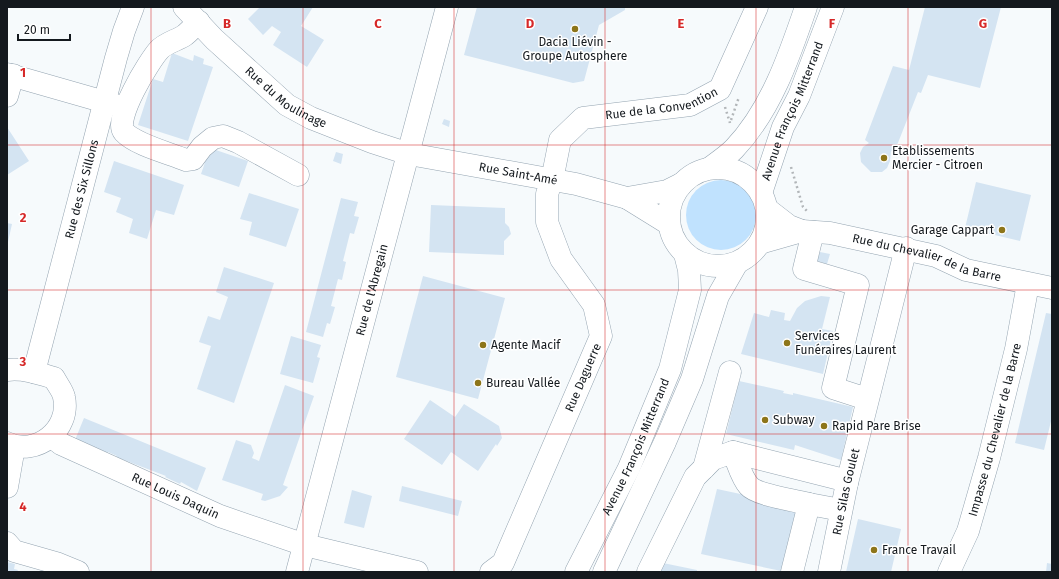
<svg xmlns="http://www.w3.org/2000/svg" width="1059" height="579" font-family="'Fira Sans',sans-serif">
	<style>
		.green { fill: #c0e2fe }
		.building { fill: #d4e4f2 }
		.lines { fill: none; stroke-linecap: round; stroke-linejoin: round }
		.minor-casing { stroke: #94a4b1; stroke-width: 23 }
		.major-casing { stroke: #94a4b1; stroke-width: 23 }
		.path { stroke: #b2b6b9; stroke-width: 2.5; stroke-dasharray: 2 3; stroke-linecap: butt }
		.minor { stroke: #fff; stroke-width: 22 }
		.major { stroke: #fff; stroke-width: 22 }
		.grid { fill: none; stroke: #d62828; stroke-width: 1; stroke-opacity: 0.55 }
		.poi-dot { fill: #8d7519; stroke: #fff; stroke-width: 1.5 }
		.labels { text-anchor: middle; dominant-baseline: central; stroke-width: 3; stroke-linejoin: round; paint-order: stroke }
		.poi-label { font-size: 12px; fill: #14191e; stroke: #fff; text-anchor: start }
		.street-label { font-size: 12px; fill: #14191e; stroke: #fff }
		.grid-label { font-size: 13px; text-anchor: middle; font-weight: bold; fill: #d62828; stroke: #fff; stroke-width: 3; stroke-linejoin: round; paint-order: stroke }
	</style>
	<rect width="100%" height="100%" fill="#f6fafc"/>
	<path class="green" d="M686 215a35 35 0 1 1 70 0a35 35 0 1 1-70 0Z"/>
	<path class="building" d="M 260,7 L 313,7 L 301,26 L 324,40 L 307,67 L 273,45 L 281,32 L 272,26 L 263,35 L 248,19 Z
		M 477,7 L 625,7 L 625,10 L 599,25 L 584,81 L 573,83 L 464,55 Z
		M 925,7 L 1001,7 L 980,88 L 928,75 L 921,93 L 918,92 L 894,153 L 891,151 L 890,161 L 887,168 L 882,172 L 871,172 L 861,162 L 860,153 L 863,147 L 869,143 L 865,140 L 893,66 L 909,70 Z
		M 172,53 L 193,61 L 194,55 L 204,59 L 203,64 L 213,67 L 188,141 L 138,125 L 153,79 L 163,82 Z
		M 444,119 L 450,121 L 449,127 L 442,124 Z
		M 7,127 L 29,161 L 7,175 Z
		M 210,148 L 248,161 L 239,187 L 201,174 Z
		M 336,152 L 343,154 L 341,164 L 333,161 Z
		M 114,161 L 184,185 L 174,215 L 156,210 L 147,239 L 129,233 L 133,219 L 116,212 L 121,198 L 104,192 Z
		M 976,182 L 1031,195 L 1020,241 L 965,228 Z
		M 249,193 L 299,209 L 286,247 L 249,235 L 252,222 L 240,219 Z
		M 341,198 L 358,202 L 354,216 L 359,217 L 354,234 L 350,233 L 343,261 L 346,262 L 342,280 L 338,279 L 331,306 L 335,307 L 330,324 L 327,323 L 323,337 L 306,332 Z
		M 431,205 L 505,208 L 505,223 L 509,227 L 511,234 L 504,241 L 504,255 L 429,252 Z
		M 7,223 L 12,224 L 8,242 L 7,241 Z
		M 820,252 L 830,254 L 827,264 L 817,261 Z
		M 224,267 L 274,283 L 234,403 L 197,389 L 211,346 L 199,342 L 208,316 L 220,320 L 228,297 L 216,292 Z
		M 423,276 L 505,298 L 478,399 L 396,377 Z
		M 821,296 L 830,297 L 822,329 L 833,331 L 823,374 L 741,354 L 754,313 L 769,317 L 771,310 L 785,313 L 784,320 L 790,321 L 797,308 L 805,301 Z
		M 1046,313 L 1052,314 L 1052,417 L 1044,450 L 1015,443 Z
		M 291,336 L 321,345 L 317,357 L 320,358 L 313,383 L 280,374 Z
		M 739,381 L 784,391 L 783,393 L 793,395 L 793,393 L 853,407 L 841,460 L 795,445 L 794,450 L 726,434 Z
		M 285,385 L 314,396 L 283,485 L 288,487 L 280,496 L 265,501 L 261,500 L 263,494 L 222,480 L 236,440 L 251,445 L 254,453 L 252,458 L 259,461 Z
		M 430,400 L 455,417 L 464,404 L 499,426 L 502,438 L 497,446 L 496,444 L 478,471 L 451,452 L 442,465 L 404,439 Z
		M 84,418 L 206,468 L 197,491 L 181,482 L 180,484 L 165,477 L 166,476 L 116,457 L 117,456 L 108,452 L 107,453 L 88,444 L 75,440 Z
		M 402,486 L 462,501 L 458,516 L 399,501 Z
		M 717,489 L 801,507 L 786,572 L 701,554 Z
		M 352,490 L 372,496 L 364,528 L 344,523 Z
		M 858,519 L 901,529 L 891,572 L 846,572 Z
		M 7,562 L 15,564 L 14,569 L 18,570 L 17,572 L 7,572 Z
		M 663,563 L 697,570 L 697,572 L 659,572 Z
		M 1047,563 L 1052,564 L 1052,572 L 1046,572 Z"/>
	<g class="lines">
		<defs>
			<g id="minor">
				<path id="s1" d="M 184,7 L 214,39 L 287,105 L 311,118 L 372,142 L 409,154 L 576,184 L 627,198 L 669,224"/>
				<path d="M 199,22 C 194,26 190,31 185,35 C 178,40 165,43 159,50 C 149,61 113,120 124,132 C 136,145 169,153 186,160 L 193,159 L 202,147 L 213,138 L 223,136 L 238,142 L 298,175"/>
				<path d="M 7,74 L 119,106"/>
				<path d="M 7,96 L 13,75"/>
				<path d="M 627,198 L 667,191 L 681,184"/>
				<path d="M 767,209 L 789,226 L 802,231"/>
				<path d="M 813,232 L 804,269 L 858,285 L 833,388 L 867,399"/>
				<path id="s2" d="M 760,243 L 802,231 L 830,233 L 936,256 L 966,270 L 1052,288"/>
				<path d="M 7,370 C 23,368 38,373 54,378 C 57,384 63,391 64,397 C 71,430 36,457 7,443"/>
				<path id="s3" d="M 34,372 L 116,58 L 124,31 L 133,7"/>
				<path id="s4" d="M 52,437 L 61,444 L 220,516 L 305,545 L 417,572"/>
				<path d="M 733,452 C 738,463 741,477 749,486 C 757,495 797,501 809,504"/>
				<path d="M 704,468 L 730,372"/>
				<path d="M 7,487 L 14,447"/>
				<path d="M 7,543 L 14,551 L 56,563 L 78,572"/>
				<path id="s5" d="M 297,572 L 447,7"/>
				<path id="s6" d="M 491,572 L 503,563 L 601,336 L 594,305 L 561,259 L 547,222 L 547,194 L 552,180 L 560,140 L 583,118 L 690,105 L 720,89 L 757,7"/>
				<path d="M 648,572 L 695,477 L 713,459 L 733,452 L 840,479 L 847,483"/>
				<path d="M 792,572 L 809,504 L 841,510"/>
				<path id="s7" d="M 829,572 L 847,483 L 906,248"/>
				<path id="s8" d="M 949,572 L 968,531 L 989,458 L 1016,349 L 1028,284"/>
			</g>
			<g id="major">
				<circle cx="718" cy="217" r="49"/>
				<path d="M 710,168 C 718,162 727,156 734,149 C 771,110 789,57 806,7"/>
				<path id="s9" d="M 761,193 L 783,127 L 799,96 L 833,7"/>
				<path id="s10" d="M 576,572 L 629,468 L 670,369 L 690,290 L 689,270 L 685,254"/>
				<path d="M 604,572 L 665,442 L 692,379 L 718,296 L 737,263"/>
			</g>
		</defs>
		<use href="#minor" class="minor-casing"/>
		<use href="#major" class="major-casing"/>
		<path class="path" d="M 725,107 L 730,123
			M 731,120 L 739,97
			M 791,167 L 803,207 L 807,211"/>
		<use href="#minor" class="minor"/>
		<use href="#major" class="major"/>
	</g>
	<path class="grid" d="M 151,7 L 151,572M 303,7 L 303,572M 454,7 L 454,572M 605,7 L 605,572M 756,7 L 756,572M 908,7 L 908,572M 7,145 L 1052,145M 7,290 L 1052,290M 7,434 L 1052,434"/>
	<g class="poi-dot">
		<circle cx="575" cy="29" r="4"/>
		<circle cx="884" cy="158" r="4"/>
		<circle cx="1002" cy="230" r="4"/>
		<circle cx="787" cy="343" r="4"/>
		<circle cx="483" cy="345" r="4"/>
		<circle cx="478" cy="383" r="4"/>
		<circle cx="765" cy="420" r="4"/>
		<circle cx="824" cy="426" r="4"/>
		<circle cx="874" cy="550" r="4"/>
	</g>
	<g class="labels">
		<g class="poi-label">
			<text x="575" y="42" text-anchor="middle">Dacia Liévin -<tspan x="575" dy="14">Groupe Autosphere</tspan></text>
			<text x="892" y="151">Etablissements<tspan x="892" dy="14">Mercier - Citroen</tspan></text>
			<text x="994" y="230" text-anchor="end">Garage Cappart</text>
			<text x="795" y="336">Services<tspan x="795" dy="14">Funéraires Laurent</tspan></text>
			<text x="491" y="345">Agente Macif</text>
			<text x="486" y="383">Bureau Vallée</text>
			<text x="773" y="420">Subway</text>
			<text x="832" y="426">Rapid Pare Brise</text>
			<text x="882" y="550">France Travail</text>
		</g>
		<g class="street-label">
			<text stroke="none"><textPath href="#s1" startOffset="137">Rue du Moulinage</textPath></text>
			<text stroke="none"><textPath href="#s6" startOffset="586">Rue de la Convention</textPath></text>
			<text stroke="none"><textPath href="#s9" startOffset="88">Avenue François Mitterrand</textPath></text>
			<text stroke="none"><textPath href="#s1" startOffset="385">Rue Saint-Amé</textPath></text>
			<text stroke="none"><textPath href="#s3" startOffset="189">Rue des Six Sillons</textPath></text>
			<text stroke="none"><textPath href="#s2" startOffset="172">Rue du Chevalier de la Barre</textPath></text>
			<text stroke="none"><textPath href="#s5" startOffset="292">Rue de l'Abregain</textPath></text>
			<text stroke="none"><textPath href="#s6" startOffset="217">Rue Daguerre</textPath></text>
			<text stroke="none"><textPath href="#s8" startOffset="150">Impasse du Chevalier de la Barre</textPath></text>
			<text stroke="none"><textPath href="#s10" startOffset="139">Avenue François Mitterrand</textPath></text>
			<text stroke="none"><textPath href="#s7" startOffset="82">Rue Silas Goulet</textPath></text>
			<text stroke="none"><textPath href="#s4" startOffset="137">Rue Louis Daquin</textPath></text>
		</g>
	</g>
	<g class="grid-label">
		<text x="227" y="28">B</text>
		<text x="378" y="28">C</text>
		<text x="530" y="28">D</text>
		<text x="681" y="28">E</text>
		<text x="832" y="28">F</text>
		<text x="983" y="28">G</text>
		<text x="23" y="77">1</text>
		<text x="23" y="222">2</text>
		<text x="23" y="366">3</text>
		<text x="23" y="511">4</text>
	</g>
	<rect width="1059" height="579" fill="none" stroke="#14191e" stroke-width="16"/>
	<path d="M18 34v6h52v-6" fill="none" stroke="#14191e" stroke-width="2"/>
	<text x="24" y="34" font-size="12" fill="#14191e" stroke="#ffffff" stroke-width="3" paint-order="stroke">20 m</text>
</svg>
